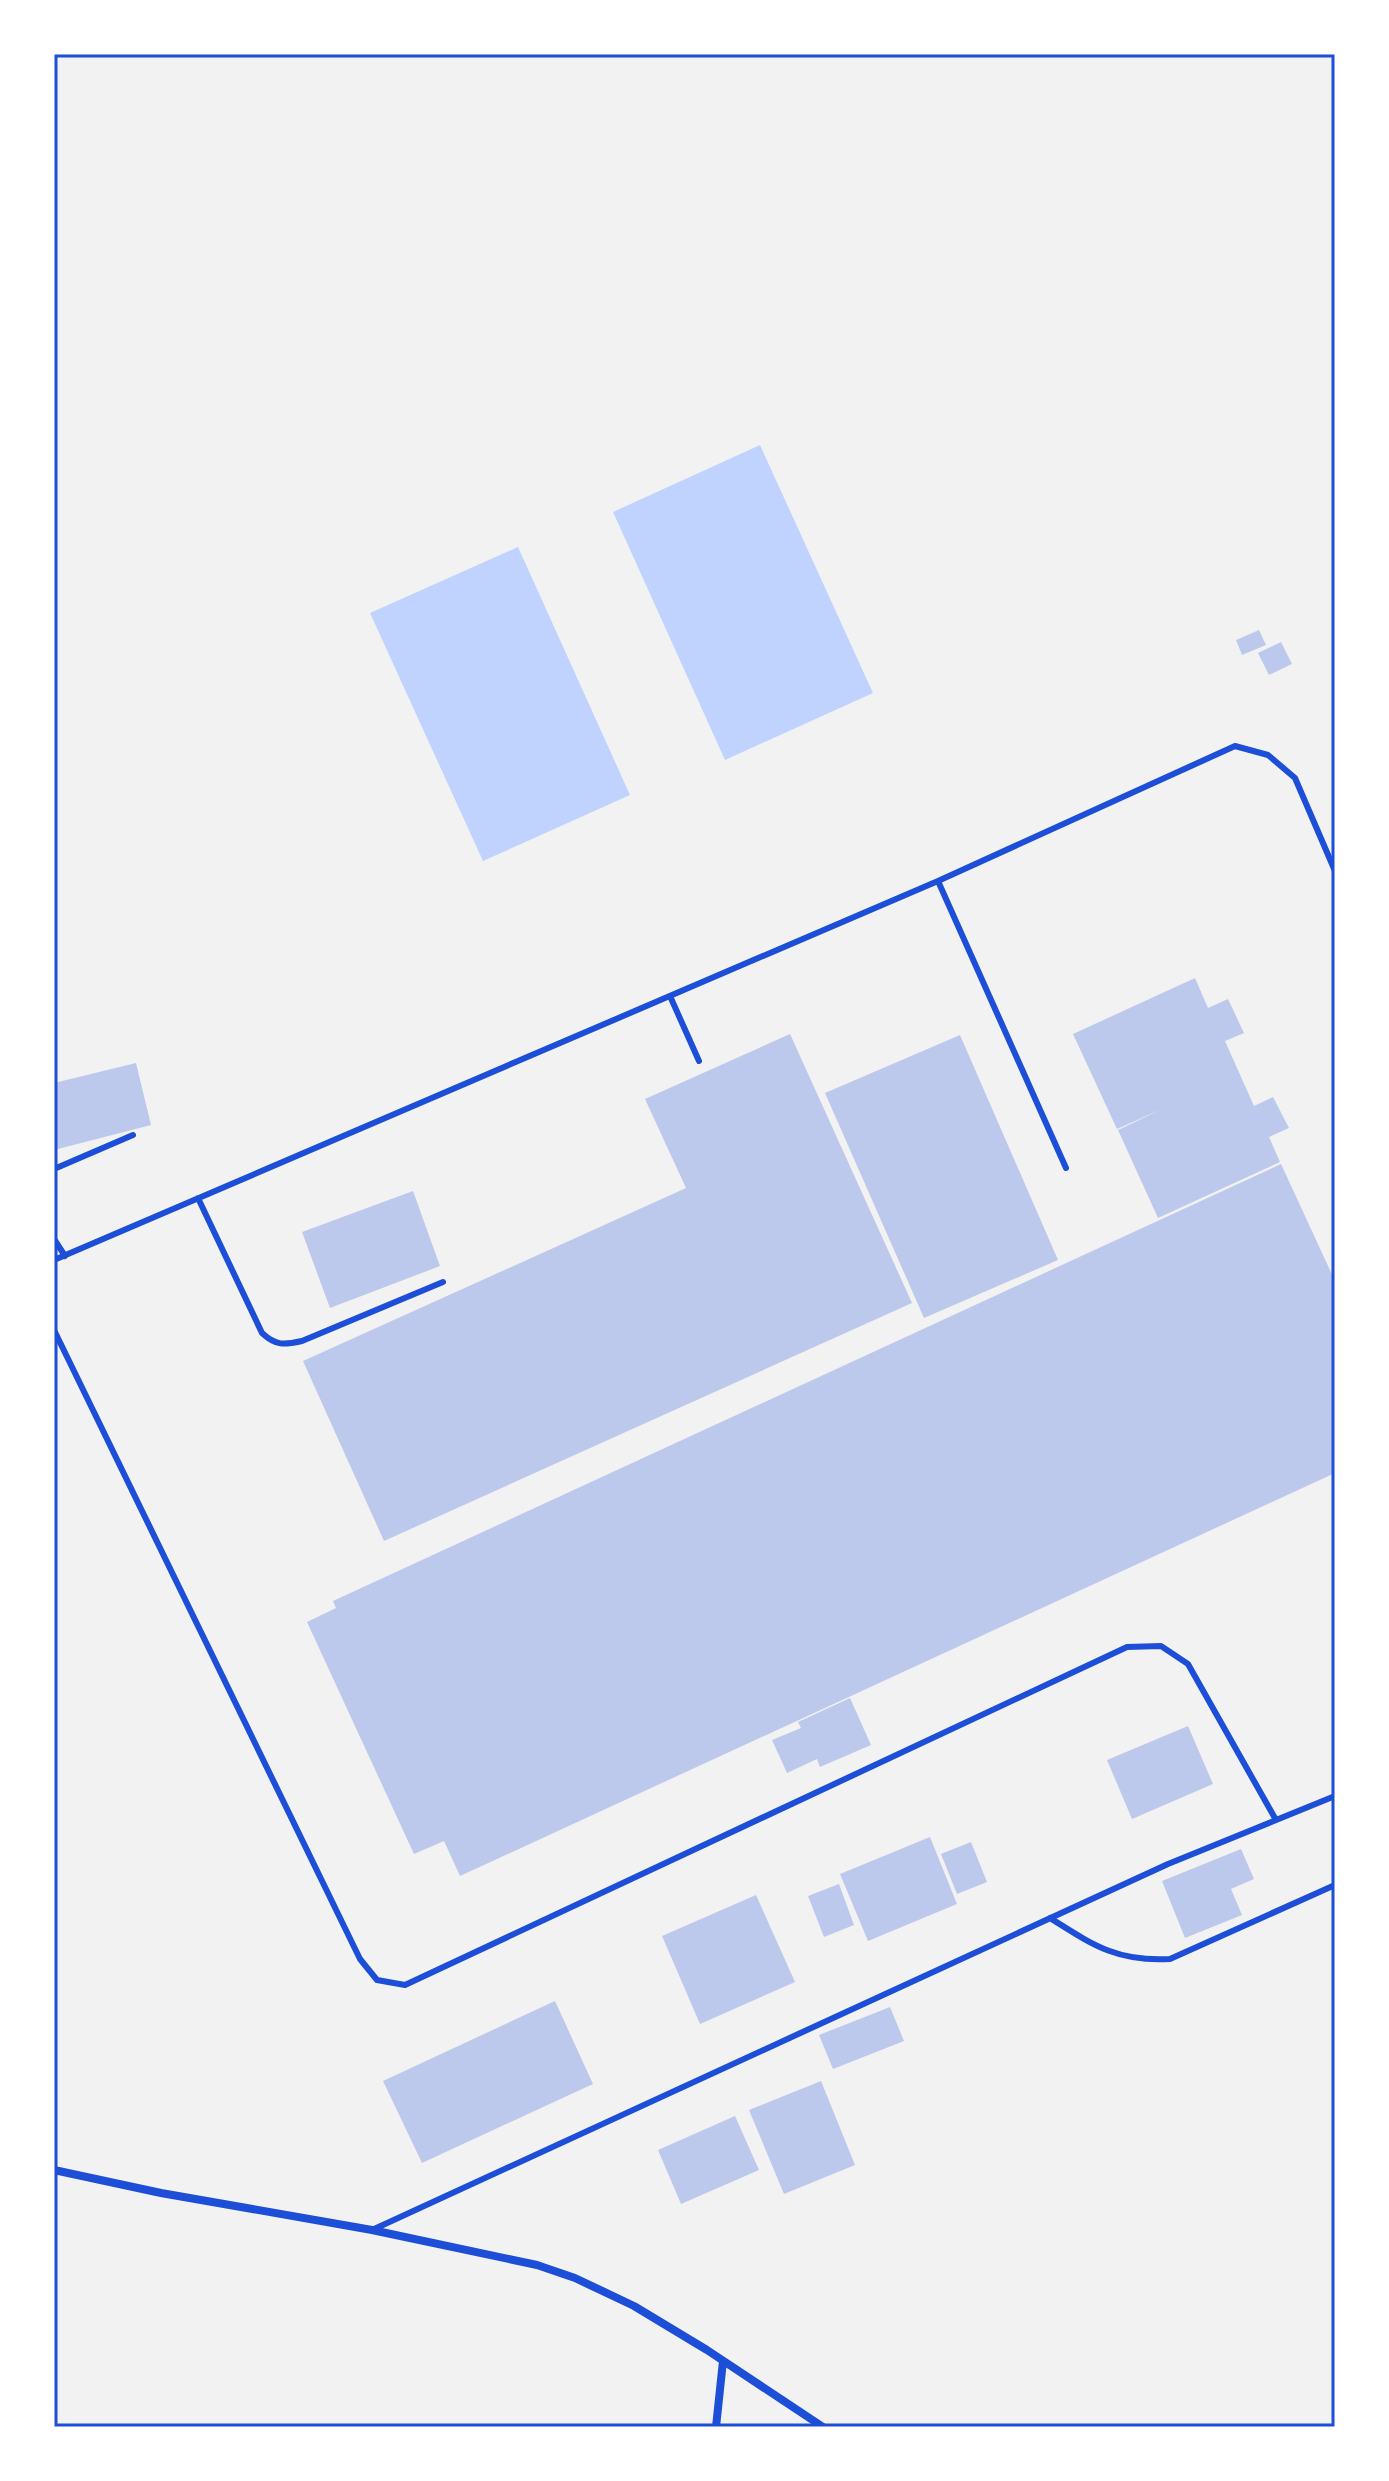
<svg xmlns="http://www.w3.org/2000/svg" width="1389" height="2481" font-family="Poppins,sans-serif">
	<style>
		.water { fill: #bfd3fe }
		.building { fill: #bdc9ec }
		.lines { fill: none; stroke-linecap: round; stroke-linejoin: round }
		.service { stroke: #1d4ed8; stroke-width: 6 }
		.minor { stroke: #1d4ed8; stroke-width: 8 }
		.neatline { fill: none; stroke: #1d4ed8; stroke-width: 3 }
	</style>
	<rect width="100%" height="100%" fill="#f2f2f2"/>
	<path class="water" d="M 760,445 L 873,693 L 725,760 L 613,512 Z
		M 518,547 L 630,795 L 483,861 L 370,613 Z"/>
	<path class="building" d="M 1259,630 L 1266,645 L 1242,655 L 1236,640 Z
		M 1281,642 L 1292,664 L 1269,675 L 1258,653 Z
		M 1195,978 L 1208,1008 L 1228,999 L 1244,1033 L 1225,1041 L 1254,1106 L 1273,1097 L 1289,1128 L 1269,1137 L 1280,1162 L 1158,1218 L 1118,1130 L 1162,1109 L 1117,1129 L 1073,1034 Z
		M 790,1034 L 912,1303 L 384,1541 L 303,1361 L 686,1188 L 645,1099 Z
		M 960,1035 L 1058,1260 L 924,1318 L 825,1093 Z
		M 136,1063 L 151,1125 L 54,1150 L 54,1083 Z
		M 1281,1164 L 1335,1281 L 1335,1473 L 460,1876 L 444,1841 L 414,1854 L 307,1622 L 336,1608 L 333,1601 Z
		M 413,1191 L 440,1266 L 330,1308 L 302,1232 Z
		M 850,1698 L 871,1745 L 820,1767 L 817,1759 L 787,1773 L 772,1740 L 801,1728 L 798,1722 Z
		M 1188,1726 L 1213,1784 L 1132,1819 L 1107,1760 Z
		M 930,1837 L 957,1904 L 868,1941 L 840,1874 Z
		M 971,1842 L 987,1882 L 957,1894 L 941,1854 Z
		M 1241,1849 L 1254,1879 L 1231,1889 L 1242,1915 L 1185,1938 L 1162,1881 Z
		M 839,1884 L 854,1925 L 824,1937 L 808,1896 Z
		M 756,1895 L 795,1982 L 700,2024 L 662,1936 Z
		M 555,2001 L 593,2084 L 422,2163 L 383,2081 Z
		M 890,2007 L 904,2041 L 833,2069 L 819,2035 Z
		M 821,2081 L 855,2165 L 784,2194 L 749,2110 Z
		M 735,2116 L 759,2170 L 681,2204 L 658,2150 Z"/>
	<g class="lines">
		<path class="service" d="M 938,881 L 1066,1168
			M 670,996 L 699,1061
			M 54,1169 L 133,1135
			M 198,1198 L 262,1333 C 276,1346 284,1345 302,1341 L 443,1282
			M 54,1239 L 65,1256
			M 54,1260 L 938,881 L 1235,746 L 1268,755 L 1295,778 L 1335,871
			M 54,1330 L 360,1959 L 377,1980 L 405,1985 L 1127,1647 L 1161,1646 L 1188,1664 L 1276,1820
			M 1050,1918 C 1093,1945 1117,1962 1170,1959 L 1335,1885
			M 372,2230 L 1168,1864 L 1335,1796"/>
		<path class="minor" d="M 54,2170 L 161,2193 L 372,2230 L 537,2265 L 575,2278 L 634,2306 L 707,2350 L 823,2427
			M 716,2427 L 723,2361"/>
	</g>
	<rect width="1389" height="2481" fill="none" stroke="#ffffff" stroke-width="112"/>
	<rect x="56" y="56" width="1277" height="2369" class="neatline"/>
</svg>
